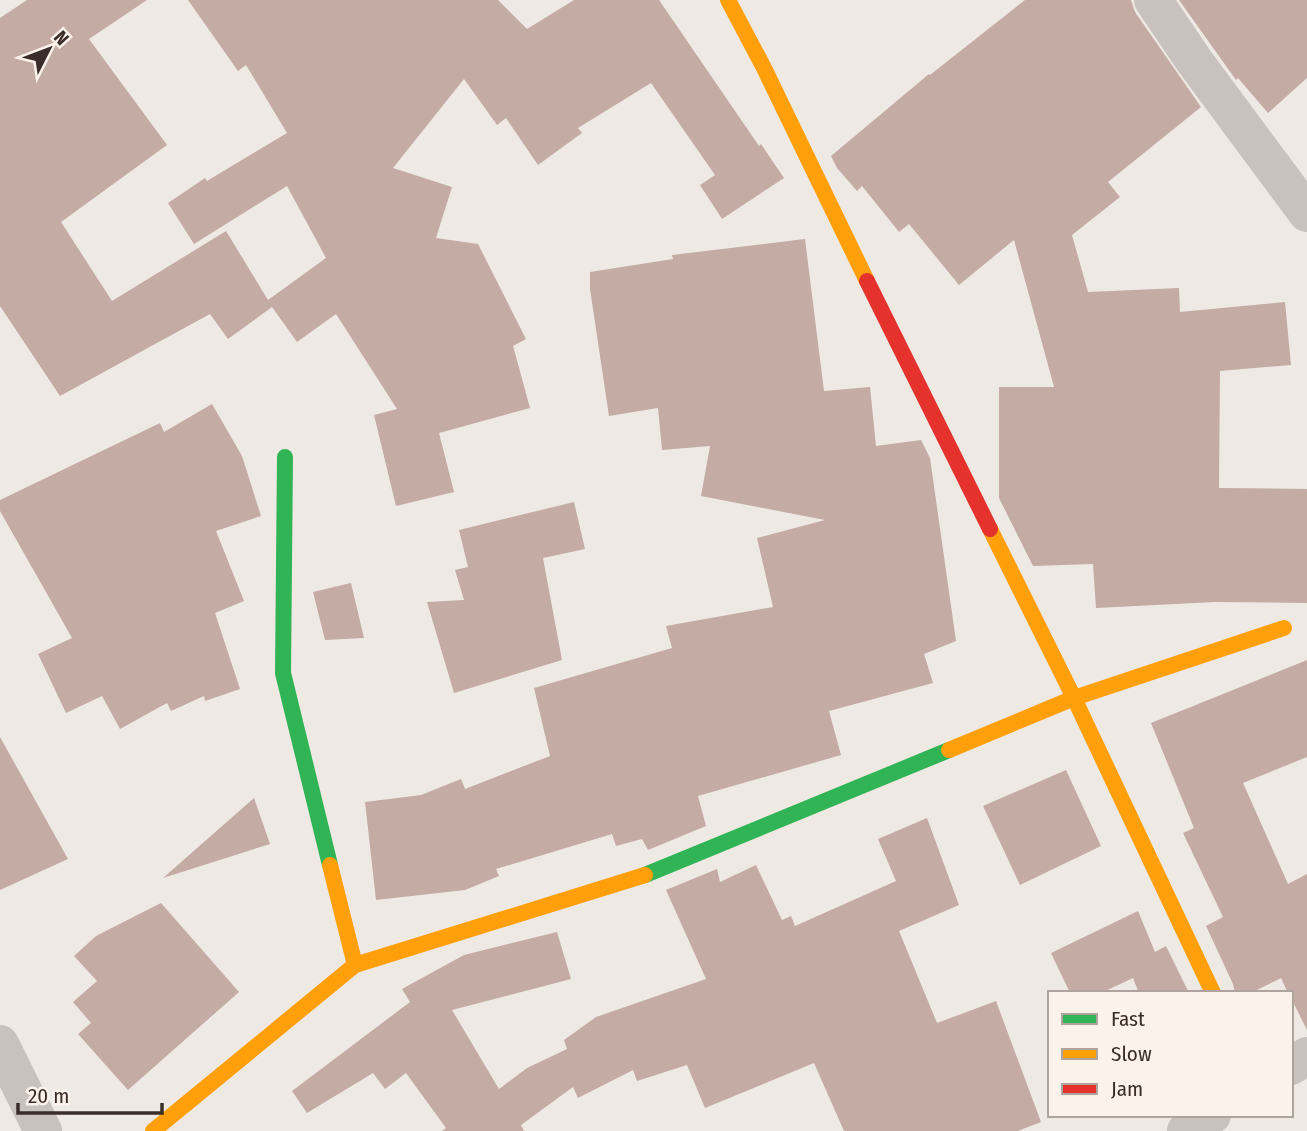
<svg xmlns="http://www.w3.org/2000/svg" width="1307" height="1131" font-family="'Fira Sans Condensed',sans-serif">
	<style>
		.building { fill: #c4aba4 }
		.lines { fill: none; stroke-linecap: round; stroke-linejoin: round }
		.street { stroke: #c8c1bc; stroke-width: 38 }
		.fast { stroke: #30b455; stroke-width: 16 }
		.slow { stroke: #ff9f0a; stroke-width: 16 }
		.jam { stroke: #e5322d; stroke-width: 16 }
	</style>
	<rect width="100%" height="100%" fill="#efe9e3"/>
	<path class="building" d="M 27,0 L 147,0 L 89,39 L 167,145 L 61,222 L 112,301 L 226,231 L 268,300 L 326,258 L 287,186 L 194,244 L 168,203 L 205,178 L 207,181 L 287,133 L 246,65 L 238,71 L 188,0 L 498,0 L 527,29 L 574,0 L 659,0 L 759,146 L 761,144 L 784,178 L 722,219 L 700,185 L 715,175 L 651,83 L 578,128 L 582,133 L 538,165 L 506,118 L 497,125 L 464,79 L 393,168 L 452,187 L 436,238 L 478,244 L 526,339 L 513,346 L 530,408 L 439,433 L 454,492 L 396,506 L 374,415 L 397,409 L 336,314 L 297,342 L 272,307 L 228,339 L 210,314 L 60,396 L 0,306 L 0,18 Z
		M 1025,0 L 1131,0 L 1135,12 L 1201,107 L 1108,182 L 1120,197 L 1072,235 L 1088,292 L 1179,288 L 1180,312 L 1285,302 L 1291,365 L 1220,371 L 1219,488 L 1307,489 L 1307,603 L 1215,602 L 1096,608 L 1093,564 L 1033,566 L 999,498 L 999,387 L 1054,387 L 1014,240 L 959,285 L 909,224 L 899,232 L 862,186 L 857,191 L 837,168 L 831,156 L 929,74 L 930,75 Z
		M 1179,0 L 1307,0 L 1307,78 L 1268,113 L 1238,78 L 1236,80 Z
		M 805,239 L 824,391 L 870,387 L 876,446 L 921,440 L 930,458 L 956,641 L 924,654 L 933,683 L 829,711 L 841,755 L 698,796 L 706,826 L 648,850 L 642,839 L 616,846 L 612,834 L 496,869 L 499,876 L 465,890 L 376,900 L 365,802 L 421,795 L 461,779 L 465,789 L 550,756 L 534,688 L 672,648 L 666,626 L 773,607 L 757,538 L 825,520 L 701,496 L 710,446 L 662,450 L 658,408 L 609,416 L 590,289 L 590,272 L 673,259 L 672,255 Z
		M 212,404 L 242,456 L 261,516 L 216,531 L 244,601 L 215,613 L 240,689 L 205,701 L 204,696 L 171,711 L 167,703 L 120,729 L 102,696 L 66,713 L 38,654 L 72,638 L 0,511 L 0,500 L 160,423 L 164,432 Z
		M 574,502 L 585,549 L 543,558 L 562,660 L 454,693 L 427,602 L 464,600 L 455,570 L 468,567 L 459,530 Z
		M 351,583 L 364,638 L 325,640 L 313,592 Z
		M 1307,660 L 1307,757 L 1243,783 L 1288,884 L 1307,874 L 1307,1030 L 1291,998 L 1291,993 L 1288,993 L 1281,978 L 1251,993 L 1235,993 L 1233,984 L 1206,926 L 1223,917 L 1183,833 L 1194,828 L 1151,723 Z
		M 0,737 L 68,859 L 0,890 Z
		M 1066,770 L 1101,846 L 1020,885 L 983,806 Z
		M 254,798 L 270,844 L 163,878 Z
		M 927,818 L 959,905 L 899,931 L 937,1023 L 996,1001 L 1041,1122 L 1018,1131 L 844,1131 L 814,1063 L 705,1108 L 687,1065 L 637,1081 L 633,1070 L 578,1098 L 573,1087 L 521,1125 L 524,1131 L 442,1131 L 446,1128 L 406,1073 L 385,1089 L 373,1073 L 307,1113 L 292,1091 L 410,1002 L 402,989 L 464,955 L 557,932 L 571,979 L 452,1010 L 499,1089 L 527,1068 L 567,1049 L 564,1040 L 596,1017 L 706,979 L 666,890 L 717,869 L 720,882 L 756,865 L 782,920 L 791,916 L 795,926 L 896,881 L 878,839 Z
		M 161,903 L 239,992 L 128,1090 L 78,1034 L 91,1023 L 73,1002 L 97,981 L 74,956 L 96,936 Z
		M 1138,911 L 1155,952 L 1166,946 L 1189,993 L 1139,993 L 1133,978 L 1101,993 L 1070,993 L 1051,953 Z"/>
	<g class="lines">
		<path class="street" d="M 1153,0 L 1195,62 L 1307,213
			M 0,1044 L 43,1131
			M 1291,1066 L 1307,1056
			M 1186,1131 L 1212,1115"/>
		<path class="fast" d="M 285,457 L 283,673 L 330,865
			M 645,875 L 949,750"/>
		<path class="slow" d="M 728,0 L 764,68 L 867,281
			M 990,529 L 1074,698 L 1213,993
			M 949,750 L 1074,698 L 1284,628
			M 330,865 L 355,965
			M 153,1131 L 355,965 L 645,875"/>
		<path class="jam" d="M 867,281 L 990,529"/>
	</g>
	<rect x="1048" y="991" width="245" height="126" fill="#fbf2eb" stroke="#aea39d" stroke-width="2"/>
	<rect x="1062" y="1014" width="35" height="10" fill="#30b455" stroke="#aea39d" stroke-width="2"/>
	<text x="1111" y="1026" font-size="21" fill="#3a2d29">Fast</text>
	<rect x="1062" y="1049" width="35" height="10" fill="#ff9f0a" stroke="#aea39d" stroke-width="2"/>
	<text x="1111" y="1061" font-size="21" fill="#3a2d29">Slow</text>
	<rect x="1062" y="1084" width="35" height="10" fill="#e5322d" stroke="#aea39d" stroke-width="2"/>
	<text x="1111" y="1096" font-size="21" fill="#3a2d29">Jam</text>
	<g transform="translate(49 49) rotate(48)" stroke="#fbf2eb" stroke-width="5" paint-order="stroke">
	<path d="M0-5L12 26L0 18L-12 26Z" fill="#3a2d29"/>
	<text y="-10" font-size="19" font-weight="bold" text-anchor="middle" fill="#3a2d29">N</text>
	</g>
	<path d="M18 1103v10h144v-10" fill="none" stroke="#3a2d29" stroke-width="3.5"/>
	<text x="28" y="1103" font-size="21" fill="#3a2d29" stroke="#fbf2eb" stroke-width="5" paint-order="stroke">20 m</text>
</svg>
